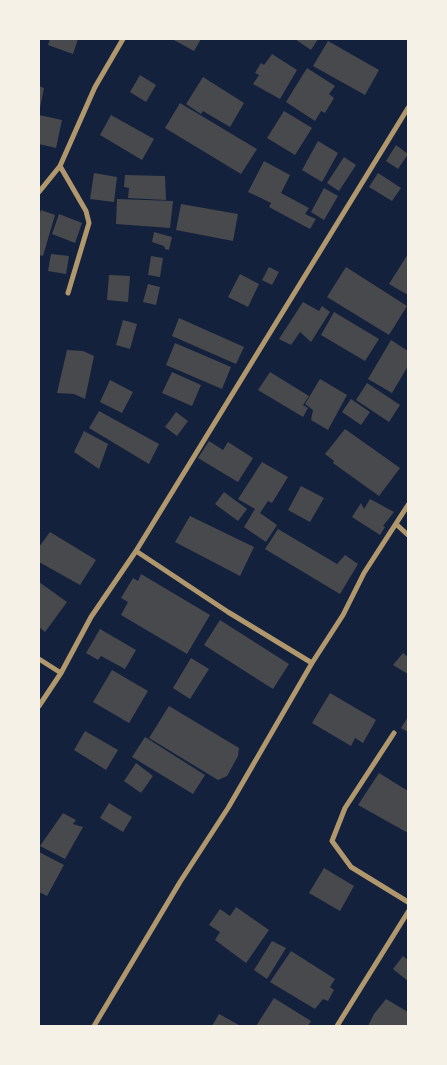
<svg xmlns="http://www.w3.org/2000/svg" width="447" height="1065" font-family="Barlow,sans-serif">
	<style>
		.building { fill: #48494c }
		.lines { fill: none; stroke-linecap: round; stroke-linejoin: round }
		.minor { stroke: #b1986c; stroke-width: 5 }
	</style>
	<rect width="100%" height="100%" fill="#14213d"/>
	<path class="building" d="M 50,39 L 78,39 L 73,54 L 48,45 Z
		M 172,39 L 201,39 L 194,51 Z
		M 295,39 L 318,39 L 311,50 Z
		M 328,41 L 379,70 L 365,95 L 313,66 Z
		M 272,54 L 297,70 L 280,99 L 253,84 L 259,75 L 255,73 L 261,63 L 264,65 Z
		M 307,68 L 335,86 L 329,94 L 334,98 L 325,113 L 321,111 L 315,121 L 286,102 Z
		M 140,75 L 156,85 L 146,102 L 130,92 Z
		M 203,77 L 244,103 L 230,127 L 203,111 L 201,114 L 186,104 Z
		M 39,86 L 44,88 L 40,108 L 39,108 Z
		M 180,103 L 257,149 L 241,174 L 165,128 Z
		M 284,111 L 312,128 L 295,155 L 267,138 Z
		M 39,115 L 62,120 L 56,148 L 39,144 Z
		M 111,115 L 154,139 L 142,160 L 100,135 Z
		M 318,141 L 338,153 L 322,182 L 302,170 Z
		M 396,145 L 408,154 L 398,169 L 386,161 Z
		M 344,157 L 356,165 L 339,191 L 327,183 Z
		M 264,161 L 290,175 L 281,193 L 309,208 L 305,214 L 316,219 L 310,229 L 269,207 L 271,203 L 248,192 Z
		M 94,173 L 117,177 L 114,202 L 90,199 Z
		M 378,173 L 401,188 L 392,201 L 369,187 Z
		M 125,175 L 165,176 L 166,200 L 128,198 L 129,188 L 124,187 Z
		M 324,188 L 338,196 L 324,220 L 311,212 Z
		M 117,199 L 173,201 L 170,228 L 116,224 Z
		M 181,204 L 238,214 L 233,241 L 176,230 Z
		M 41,210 L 55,215 L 43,256 L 39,255 L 39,217 Z
		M 59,214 L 82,223 L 75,243 L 52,234 Z
		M 154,232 L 172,237 L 169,250 L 165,249 L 164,246 L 152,242 Z
		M 51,254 L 69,256 L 66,274 L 48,271 Z
		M 408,254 L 408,295 L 389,284 Z
		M 151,256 L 163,258 L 160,277 L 148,275 Z
		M 269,267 L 279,272 L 272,285 L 262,280 Z
		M 346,267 L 407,306 L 389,335 L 327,297 Z
		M 240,274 L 259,284 L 248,307 L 228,297 Z
		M 109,275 L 130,276 L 128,302 L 107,300 Z
		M 148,284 L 160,287 L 156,305 L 143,302 Z
		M 303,302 L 319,311 L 322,306 L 330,312 L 311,342 L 300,332 L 291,345 L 279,339 Z
		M 334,312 L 379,339 L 365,361 L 321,335 Z
		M 179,318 L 244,347 L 236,364 L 172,336 Z
		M 123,320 L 137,324 L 130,349 L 116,345 Z
		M 391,340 L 408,351 L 408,366 L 392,393 L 368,379 Z
		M 175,343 L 231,367 L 222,389 L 166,365 Z
		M 67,350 L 83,351 L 94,356 L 85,399 L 74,394 L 57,393 Z
		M 172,372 L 201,385 L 192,406 L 162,393 Z
		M 270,372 L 309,396 L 303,405 L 308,408 L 303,417 L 258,390 Z
		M 320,379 L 347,395 L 328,430 L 311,420 L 313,410 L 305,404 Z
		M 110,380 L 133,392 L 122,413 L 100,402 Z
		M 367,383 L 400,405 L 389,422 L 356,400 Z
		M 351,399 L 370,412 L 361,425 L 342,412 Z
		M 99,411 L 159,444 L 149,464 L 89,428 Z
		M 176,412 L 188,421 L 177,436 L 165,427 Z
		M 345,429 L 400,468 L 379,496 L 333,463 L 334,461 L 325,454 Z
		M 84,431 L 108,444 L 99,469 L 74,452 Z
		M 209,441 L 223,450 L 228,442 L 253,458 L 238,482 L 198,458 Z
		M 262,462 L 288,477 L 272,503 L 268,501 L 260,513 L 277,525 L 266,542 L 244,527 L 255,509 L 238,499 Z
		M 301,486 L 324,498 L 310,522 L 288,510 Z
		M 224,492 L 247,509 L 238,521 L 215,504 Z
		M 370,499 L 394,512 L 383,526 L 385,527 L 380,535 L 352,517 L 361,503 L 364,509 Z
		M 190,516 L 254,547 L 240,576 L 175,542 Z
		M 278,529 L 337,564 L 345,555 L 358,564 L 340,594 L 265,549 Z
		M 50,532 L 96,560 L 80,585 L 39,562 L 39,547 Z
		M 141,574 L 210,615 L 187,654 L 121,615 L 128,602 L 121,598 L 133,578 L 138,581 Z
		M 39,582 L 67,602 L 45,632 L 39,627 Z
		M 220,620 L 289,664 L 273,689 L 204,645 Z
		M 100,629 L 136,650 L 125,669 L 101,656 L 98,660 L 86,653 Z
		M 403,653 L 408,657 L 408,674 L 393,665 Z
		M 191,658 L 209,669 L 190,699 L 173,688 Z
		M 112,670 L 148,691 L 129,723 L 93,702 Z
		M 330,693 L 376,720 L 363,743 L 355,738 L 351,746 L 312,723 Z
		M 169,706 L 239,748 L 238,756 L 227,776 L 218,780 L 149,738 Z
		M 408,717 L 408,732 L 401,728 Z
		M 85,731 L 118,750 L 106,770 L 74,750 Z
		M 145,737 L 205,775 L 193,794 L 132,757 Z
		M 136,763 L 153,776 L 141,793 L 124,781 Z
		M 379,773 L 408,791 L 408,833 L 358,805 Z
		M 109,803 L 132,817 L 123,832 L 100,818 Z
		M 63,813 L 76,820 L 73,824 L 83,827 L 65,859 L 40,846 Z
		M 39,852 L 64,865 L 47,896 L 39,892 Z
		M 324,868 L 354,886 L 340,911 L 309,893 Z
		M 236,907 L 269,930 L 246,963 L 215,940 L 220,932 L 209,925 L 220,909 L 230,916 Z
		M 272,941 L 286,948 L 267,979 L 254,970 Z
		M 291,951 L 335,979 L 330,987 L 334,990 L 328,1001 L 323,999 L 315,1009 L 270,982 Z
		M 403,956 L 408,960 L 408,981 L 393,969 Z
		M 274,998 L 311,1021 L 308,1026 L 256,1026 Z
		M 386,999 L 408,1012 L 408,1026 L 368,1026 L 374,1014 Z
		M 219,1014 L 239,1025 L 238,1026 L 212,1026 Z"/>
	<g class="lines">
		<path class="minor" d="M 60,166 L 86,211 L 89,223 L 68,293
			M 39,192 L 60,166 L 95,87 L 123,39
			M 396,524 L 408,535
			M 136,551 L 228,612 L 312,663
			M 39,659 L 61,673
			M 39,706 L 61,673 L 91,617 L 136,551 L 408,108
			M 394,733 L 345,808 L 332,841 L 351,867 L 408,902
			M 94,1026 L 180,882 L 228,808 L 312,663 L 343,615 L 364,573 L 408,505
			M 337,1026 L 408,912"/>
	</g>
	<rect width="447" height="1065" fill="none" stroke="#f6f1e7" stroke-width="80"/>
</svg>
